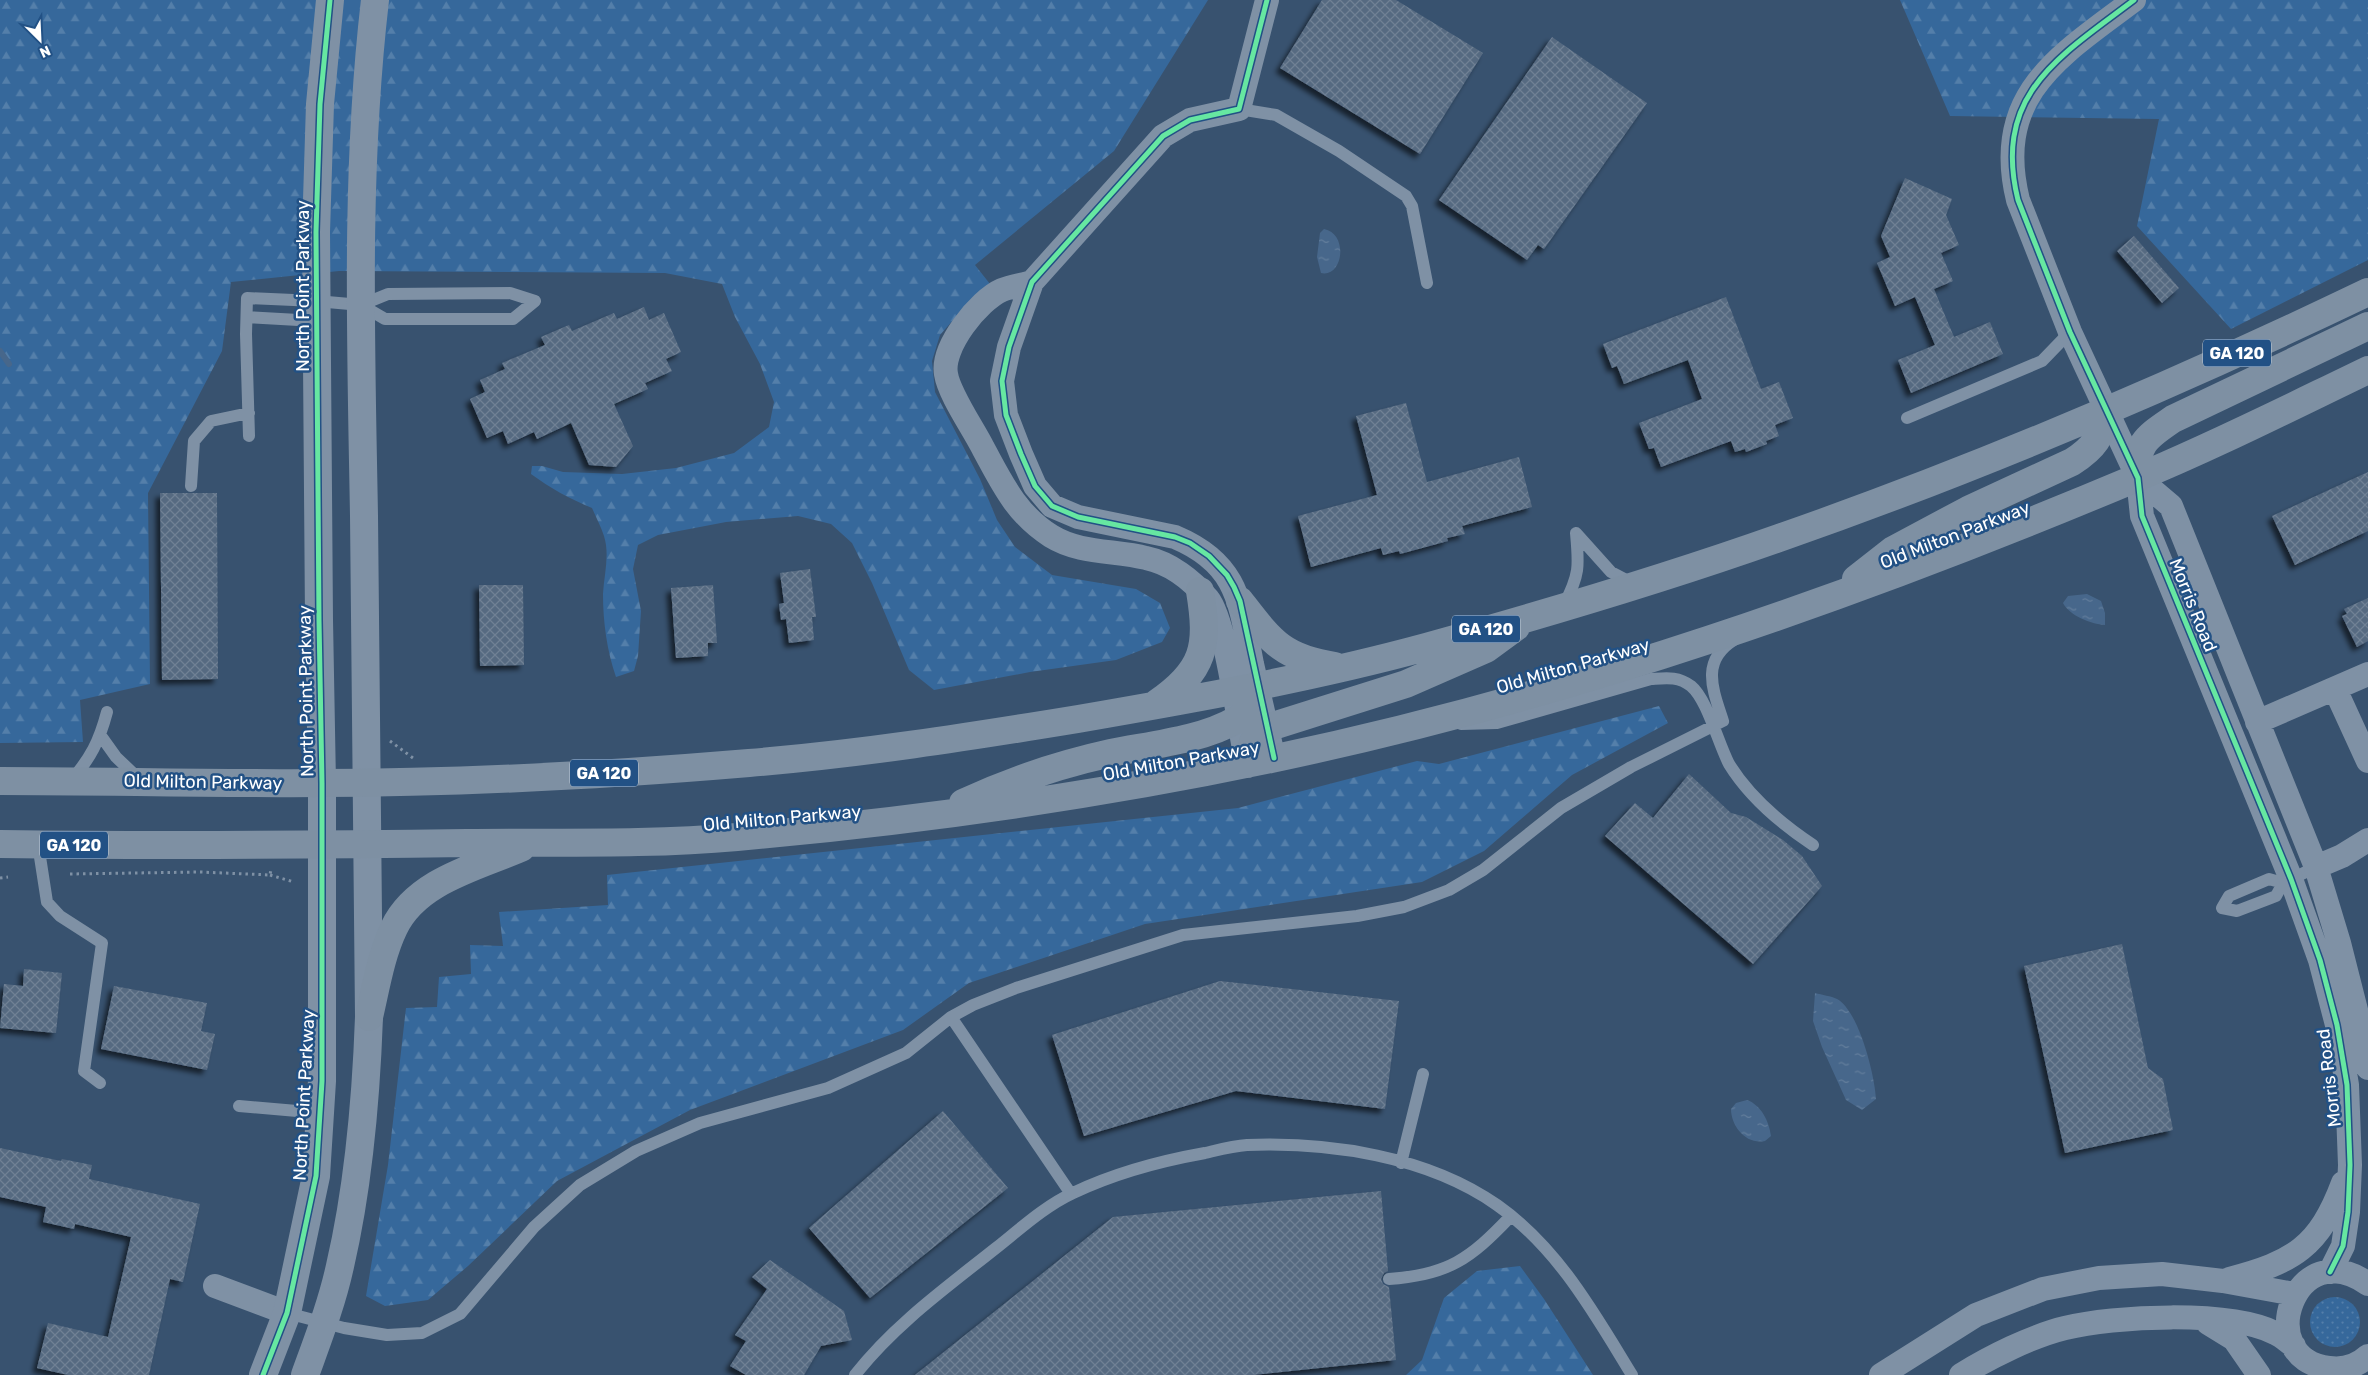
<svg xmlns="http://www.w3.org/2000/svg" width="2368" height="1375" font-family="Rubik,sans-serif">
	<style>
		.grass { fill: url(#grass-dots) }
		.forest { fill: url(#forest-firs) }
		.water { fill: url(#water-ripples) }
		.lines { fill: none; stroke-linecap: round; stroke-linejoin: round }
		.stream { stroke: #47678b; stroke-width: 6 }
		.building { fill: url(#building-cross-hatch); filter: url(#shadow) }
		.path { stroke: #7f91a5; stroke-width: 3; stroke-dasharray: 2.5 4; stroke-linecap: butt }
		.service { stroke: #7f91a5; stroke-width: 12 }
		.minor { stroke: #7f91a5; stroke-width: 24 }
		.tertiary { stroke: #7f91a5; stroke-width: 28 }
		.trunk { stroke: #7e90a3; stroke-width: 28 }
		.cycleway-casing { stroke: #225185; stroke-width: 8 }
		.cycleway { stroke: #66e7a1; stroke-width: 5 }
		.labels { text-anchor: middle; dominant-baseline: central; stroke-width: 5; stroke-linejoin: round; paint-order: stroke }
		.shield { fill: #225185; stroke: #bdcbda; stroke-width: 1 }
		.shield-label { font-size: 16px; font-weight: bold; fill: #fff }
		.street-label { font-size: 18px; fill: #fff; stroke: #225185 }
	</style>
	<defs>
		<pattern id="grass-dots" width="8" height="8" patternUnits="userSpaceOnUse" patternTransform="scale(1.25)"><rect width="8" height="8" fill="#36689b"/><path d="M2 2h.1M6 6h.1" fill="none" stroke="#547faa" stroke-width="1.8" stroke-linecap="round"/></pattern>
		<pattern id="forest-firs" width="22" height="20" patternUnits="userSpaceOnUse" patternTransform="scale(1.25)"><rect width="22" height="20" fill="#36689b"/><path d="M5 1l3.5 6h-7zM16 11l3.5 6h-7z" fill="#547faa"/></pattern>
		<pattern id="water-ripples" width="26" height="14" patternUnits="userSpaceOnUse" patternTransform="scale(1.25)"><rect width="26" height="14" fill="#47678b"/><path d="M2 4q2-2 4 0t4 0M15 11q2-2 4 0t4 0" fill="none" stroke="#637e9c"/></pattern>
		<pattern id="building-cross-hatch" width="8" height="8" patternUnits="userSpaceOnUse" patternTransform="scale(1.25)"><rect width="8" height="8" fill="#566a81"/><path d="M0 0l8 8M0 8l8-8" fill="none" stroke="#6f8094"/></pattern>
		<filter id="shadow"><feDropShadow dx="-4.5" dy="4.5" stdDeviation="2.5" flood-color="#0009"/></filter>
	</defs>
	<rect width="100%" height="100%" fill="#38526f"/>
	<path class="grass" d="M2310 1322a25 25 0 1 1 50 0a25 25 0 1 1-50 0Z"/>
	<path class="forest" d="M 0,0 L 1208,0 L 1114,151 L 975,265 L 990,284 L 969,302 L 940,335 L 932,361 L 935,392 L 980,479 L 997,520 L 1015,547 L 1052,575 L 1136,589 L 1160,603 L 1170,628 L 1162,642 L 1116,660 L 1030,672 L 934,690 L 909,670 L 872,583 L 852,543 L 831,524 L 798,516 L 726,522 L 658,535 L 638,545 L 633,569 L 641,611 L 638,656 L 634,671 L 616,677 C 607,651 603,622 603,594 C 604,575 610,555 604,536 C 601,527 596,517 592,508 C 570,499 550,488 531,474 L 532,466 L 542,466 L 563,472 L 622,474 L 676,468 L 734,453 L 769,427 L 774,402 L 760,364 L 735,317 L 722,284 L 665,273 L 339,271 L 231,282 L 222,351 L 148,493 L 150,684 L 80,700 L 83,742 L 0,743 Z
		M 1900,0 L 2368,0 L 2368,260 L 2231,329 L 2137,226 L 2159,119 L 1950,116 Z
		M 1659,706 L 1668,723 L 1572,775 L 1484,851 L 1422,882 L 1145,924 L 969,983 L 903,1030 L 690,1110 L 557,1181 L 468,1266 L 428,1300 L 385,1306 L 366,1296 L 388,1165 L 406,1008 L 437,1007 L 439,977 L 471,974 L 470,945 L 503,946 L 499,912 L 608,905 L 607,875 L 1238,808 L 1417,761 L 1439,764 Z
		M 1520,1266 L 1544,1299 L 1593,1375 L 1406,1375 L 1422,1360 L 1444,1298 L 1477,1271 Z"/>
	<path class="water" d="M 1324,229 C 1349,234 1343,278 1321,273 L 1317,257 L 1320,233 Z
		M 2087,594 L 2101,601 L 2105,613 L 2105,625 C 2091,624 2070,616 2063,603 L 2068,596 Z
		M 1815,993 C 1822,995 1831,996 1837,999 C 1859,1011 1875,1076 1876,1099 L 1862,1110 L 1846,1100 L 1822,1047 L 1813,1021 Z
		M 1747,1100 C 1761,1105 1769,1121 1771,1136 L 1765,1141 C 1746,1145 1731,1126 1731,1109 L 1736,1103 Z"/>
	<g class="lines">
		<path class="stream" d="M 0,351 L 9,364"/>
	</g>
	<path class="building" d="M 1322,0 L 1396,0 L 1483,53 L 1420,154 L 1280,68 Z
		M 1552,37 L 1647,103 L 1544,249 L 1538,245 L 1527,260 L 1439,200 Z
		M 1905,178 L 1952,199 L 1946,215 L 1959,245 L 1941,253 L 1953,281 L 1934,289 L 1954,337 L 1990,322 L 2003,354 L 1911,393 L 1898,360 L 1935,345 L 1915,297 L 1895,306 L 1877,263 L 1890,257 L 1881,236 Z
		M 2134,236 L 2179,288 L 2162,303 L 2117,251 Z
		M 1726,297 L 1761,389 L 1779,382 L 1793,418 L 1775,425 L 1779,436 L 1766,441 L 1767,444 L 1746,452 L 1745,449 L 1735,452 L 1731,441 L 1661,467 L 1654,448 L 1649,449 L 1639,423 L 1702,399 L 1688,360 L 1624,384 L 1617,366 L 1612,368 L 1603,344 Z
		M 644,307 L 649,320 L 664,313 L 681,352 L 666,359 L 672,371 L 645,383 L 648,389 L 614,404 L 633,446 L 616,467 L 589,465 L 571,423 L 537,439 L 534,432 L 508,444 L 503,431 L 487,438 L 470,399 L 485,392 L 480,380 L 505,369 L 502,363 L 545,345 L 541,337 L 569,325 L 572,331 L 614,313 L 617,319 Z
		M 1406,403 L 1427,482 L 1519,457 L 1532,507 L 1462,526 L 1465,534 L 1447,538 L 1448,541 L 1400,554 L 1399,551 L 1383,555 L 1381,548 L 1311,567 L 1298,516 L 1377,495 L 1356,416 Z
		M 2368,472 L 2368,531 L 2295,565 L 2272,516 Z
		M 160,493 L 217,493 L 218,679 L 162,680 Z
		M 810,569 L 816,617 L 812,617 L 814,640 L 789,643 L 786,619 L 781,620 L 779,604 L 784,603 L 780,573 Z
		M 479,585 L 523,585 L 524,665 L 480,666 Z
		M 713,585 L 717,643 L 708,643 L 708,656 L 676,658 L 671,588 Z
		M 2368,598 L 2368,641 L 2357,647 L 2342,616 L 2347,614 L 2344,609 Z
		M 1689,774 L 1731,813 L 1746,817 L 1783,840 L 1802,856 L 1822,886 L 1753,964 L 1605,836 L 1635,803 L 1653,818 Z
		M 2122,944 L 2148,1068 L 2163,1079 L 2173,1130 L 2065,1153 L 2024,966 Z
		M 24,969 L 62,973 L 56,1033 L 0,1028 L 4,984 L 23,986 Z
		M 1220,981 L 1399,1001 L 1385,1109 L 1236,1091 L 1084,1136 L 1052,1035 Z
		M 114,986 L 207,1003 L 201,1031 L 215,1034 L 207,1070 L 101,1049 Z
		M 943,1111 L 1008,1188 L 870,1298 L 809,1228 Z
		M 0,1148 L 61,1161 L 62,1159 L 92,1165 L 89,1179 L 200,1204 L 183,1282 L 170,1279 L 149,1375 L 68,1375 L 37,1368 L 48,1323 L 108,1337 L 131,1237 L 75,1224 L 74,1229 L 43,1222 L 46,1207 L 0,1197 Z
		M 1381,1191 L 1388,1271 L 1384,1273 L 1381,1279 L 1383,1284 L 1389,1287 L 1396,1360 L 1253,1375 L 915,1375 L 1113,1217 Z
		M 770,1260 L 844,1311 L 852,1340 L 821,1346 L 804,1375 L 746,1375 L 730,1366 L 746,1341 L 735,1335 L 767,1289 L 752,1277 Z"/>
	<g class="lines">
		<path class="path" d="M 390,741 L 413,758
			M 70,874 L 200,872 L 270,875 L 271,869
			M 270,875 L 294,882
			M 0,878 L 8,877"/>
		<path class="service" d="M 1239,109 L 1276,115 L 1339,151 L 1406,196 L 1412,206 L 1427,283
			M 361,305 L 388,294 L 510,293 L 535,301
			M 247,317 L 316,321
			M 1907,418 L 2042,361 L 2070,332
			M 249,436 L 246,334 L 247,298 L 316,301 L 361,305 L 385,319 L 513,319 L 535,301
			M 191,486 L 194,441 L 211,421 L 249,413
			M 1576,533 L 1611,572 L 1634,584
			M 1564,605 C 1580,574 1579,566 1576,533
			M 1461,724 L 1497,723 L 1651,679 C 1666,678 1678,676 1691,686 C 1707,699 1718,743 1729,764 C 1750,798 1780,823 1813,845
			M 101,736 L 116,757 L 139,779
			M 71,781 C 91,757 99,742 107,712
			M 38,844 L 47,902 L 60,916 L 102,943 L 84,1071 L 100,1083
			M 2283,883 L 2269,879 L 2229,896 L 2222,908 L 2237,911 L 2271,898 L 2276,896 L 2283,883 L 2316,867
			M 951,1017 L 973,1005 L 1016,988 L 1183,935 L 1357,916 L 1404,907 L 1449,890 L 1483,870 L 1561,808 L 1631,767 L 1723,721 C 1713,690 1700,661 1734,640
			M 239,1106 L 320,1113
			M 1401,1163 L 1423,1074
			M 1389,1279 C 1448,1275 1470,1259 1510,1217
			M 287,1313 L 344,1328 L 387,1335 L 422,1333 L 460,1314 L 534,1227 L 580,1185 L 636,1151 L 700,1123 L 828,1088 L 906,1053 L 951,1017 L 1071,1194
			M 855,1375 C 894,1325 947,1287 996,1248 C 1020,1229 1045,1206 1073,1193 C 1115,1173 1160,1161 1205,1153 C 1218,1150 1233,1146 1247,1145 C 1330,1142 1427,1156 1497,1205 C 1558,1248 1594,1313 1632,1375"/>
		<path class="minor" d="M 1267,0 L 1239,109 L 1190,120 L 1163,136 L 1032,282 L 1009,347 L 1002,381 L 1006,415 L 1021,454 L 1035,486 L 1052,506 L 1078,517 L 1175,537 C 1239,564 1240,603 1252,664 C 1258,691 1265,719 1271,746
			M 2134,0 C 2060,56 1992,94 2018,200 L 2070,332 L 2138,478 L 2142,516 L 2291,879 L 2320,960 L 2337,1025 L 2347,1085 L 2350,1165 L 2348,1212 L 2343,1246 L 2330,1272
			M 1032,282 C 1022,285 1011,286 1002,290 C 979,300 941,347 946,374 C 949,394 973,428 983,448 C 1002,483 1016,514 1051,536 C 1080,554 1115,550 1146,558 C 1170,563 1192,580 1208,599 C 1226,621 1239,729 1247,764
			M 2138,478 L 2171,506 L 2316,867 L 2339,943 L 2358,1018 L 2368,1068
			M 2335,689 L 2368,761
			M 2257,722 L 2368,674
			M 2316,867 L 2342,856 L 2368,840
			M 2229,1279 C 2294,1262 2319,1247 2343,1183
			M 2368,1284 C 2295,1231 2251,1359 2329,1368 C 2343,1370 2357,1366 2368,1356
			M 215,1286 L 287,1313
			M 2208,1323 L 2234,1339 L 2259,1375
			M 1881,1375 L 1976,1315 L 2043,1289 L 2099,1278 L 2162,1274 L 2223,1281 L 2294,1294
			M 1961,1375 C 1990,1357 2032,1336 2065,1328 C 2114,1316 2229,1310 2275,1333 C 2282,1336 2288,1342 2294,1346"/>
		<path class="tertiary" d="M 263,1375 L 287,1313 L 316,1176 L 322,1081 L 322,783 L 319,620 L 316,232 L 320,104 L 330,0
			M 305,1375 C 318,1339 332,1303 340,1266 C 359,1184 366,1101 369,1017 C 367,850 366,683 364,516 C 361,344 355,171 375,0"/>
		<path class="trunk" d="M 2138,478 C 2135,443 2147,437 2173,419 L 2368,326
			M 1856,579 L 1893,550 L 1968,510 L 2072,462 C 2094,448 2102,437 2106,411
			M 1240,601 C 1271,641 1282,658 1335,666
			M 1157,703 C 1205,670 1209,646 1200,591
			M 1247,764 L 1253,742 L 1267,728 L 1406,684 L 1486,649 L 1516,627
			M 0,781 C 106,781 213,784 319,783 C 462,783 606,775 749,763 C 859,754 968,737 1078,719 C 1194,699 1312,678 1426,647 C 1545,614 1663,579 1779,538 C 1980,468 2176,384 2368,292
			M 963,803 C 1010,781 1061,764 1111,753 C 1150,745 1202,740 1236,720 C 1250,712 1254,699 1257,685
			M 0,844 C 156,846 311,845 467,843 C 557,842 647,845 737,837 C 916,821 1095,796 1271,759 C 1567,697 1856,596 2134,479 C 2214,446 2291,407 2368,370
			M 369,1017 C 376,987 381,955 394,928 C 416,881 477,867 521,848"/>
		<defs>
			<path id="cycleway" d="M 1267,0 L 1239,109 L 1190,120 L 1163,136 L 1032,282 L 1009,347 L 1002,381 L 1006,415 L 1021,454 L 1035,486 L 1052,506 L 1078,517 L 1175,537 L 1190,543 L 1209,556 L 1227,575 L 1234,587 L 1240,601 L 1274,758
				M 2134,0 C 2060,56 1992,94 2018,200 L 2070,332 L 2138,478 L 2142,516 L 2291,879 L 2320,960 L 2337,1025 L 2347,1085 L 2350,1165 L 2348,1212 L 2343,1246 L 2330,1272
				M 263,1375 L 287,1313 L 316,1176 L 322,1081 L 322,783 L 319,620 L 316,232 L 320,104 L 330,0"/>
		</defs>
		<use href="#cycleway" class="cycleway-casing"/>
		<use href="#cycleway" class="cycleway"/>
	</g>
	<g class="labels">
		<g class="shield">
			<rect x="2203" y="339.5" width="68" height="27" rx="4"/>
			<rect x="1452" y="615.5" width="68" height="27" rx="4"/>
			<rect x="570" y="759.5" width="68" height="27" rx="4"/>
			<rect x="40" y="831.5" width="68" height="27" rx="4"/>
		</g>
		<g class="shield-label">
			<text x="2237" y="353">GA 120</text>
			<text x="1486" y="629">GA 120</text>
			<text x="604" y="773">GA 120</text>
			<text x="74" y="845">GA 120</text>
		</g>
		<g class="street-label">
			<text transform="translate(303 286) rotate(-90)">North Point Parkway</text>
			<text transform="translate(1955 535) rotate(-21)">Old Milton Parkway</text>
			<text transform="translate(2193 605) rotate(68)">Morris Road</text>
			<text transform="translate(1573 666) rotate(-16)">Old Milton Parkway</text>
			<text transform="translate(306 691) rotate(-91)">North Point Parkway</text>
			<text transform="translate(1181 761) rotate(-10)">Old Milton Parkway</text>
			<text transform="translate(203 782) rotate(1)">Old Milton Parkway</text>
			<text transform="translate(782 818) rotate(-5)">Old Milton Parkway</text>
			<text transform="translate(2329 1078) rotate(-97)">Morris Road</text>
			<text transform="translate(304 1095) rotate(-87)">North Point Parkway</text>
		</g>
	</g>
	<g transform="translate(40 40) rotate(156)" stroke="#225185" stroke-width="4" paint-order="stroke">
	<path d="M0-4L9 19L0 12L-9 19Z" fill="#ffffff"/>
	<text y="-8" font-size="14" font-weight="bold" text-anchor="middle" fill="#ffffff">N</text>
	</g>
</svg>
